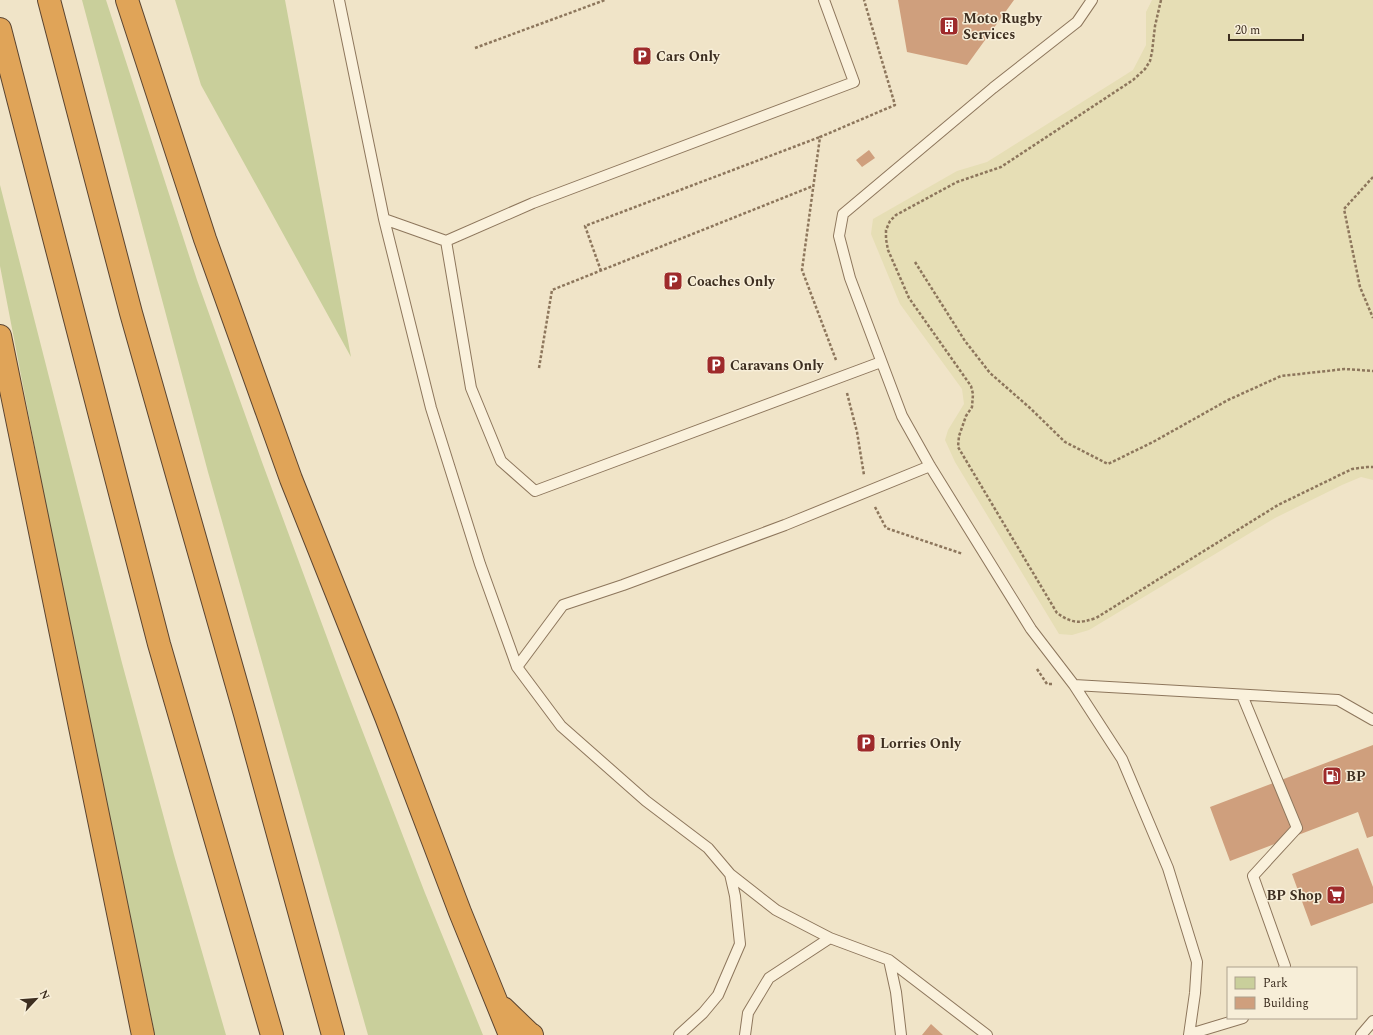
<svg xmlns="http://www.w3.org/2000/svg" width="1373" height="1035" font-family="Spectral,serif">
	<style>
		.farmland { fill: #e6deb5 }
		.green { fill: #c9cf9b }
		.building { fill: #cf9f7d }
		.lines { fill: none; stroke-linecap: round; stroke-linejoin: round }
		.service-casing { stroke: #8d765c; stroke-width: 12 }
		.motorway-casing { stroke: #5b4430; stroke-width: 24 }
		.path { stroke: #8d765c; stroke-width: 2.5; stroke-dasharray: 3 2; stroke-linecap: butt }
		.service { stroke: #faf1dc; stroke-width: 10 }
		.motorway { stroke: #e0a458; stroke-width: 22 }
		.labels { text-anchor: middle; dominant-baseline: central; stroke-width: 3; stroke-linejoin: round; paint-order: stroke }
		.poi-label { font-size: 14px; font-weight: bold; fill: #3d2e20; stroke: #f7eed8; text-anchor: start }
	</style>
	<rect width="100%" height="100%" fill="#f0e4c8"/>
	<path class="farmland" d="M 1152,0 L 1373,0 L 1373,480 L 1361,477 L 1342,485 L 1275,518 L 1089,630 L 1072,635 L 1059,634 L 955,462 L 945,440 L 948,430 L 964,404 L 962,389 L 900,304 L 871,234 L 873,219 L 957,171 L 987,162 L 1133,70 L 1146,45 L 1146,12 Z"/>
	<path class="green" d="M 82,0 L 106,0 L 197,280 L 262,462 L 342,678 L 425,893 L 483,1035 L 368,1035 L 208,472 Z
		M 175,0 L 285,0 L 351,357 L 201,85 Z
		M 0,185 L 122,663 L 174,855 L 226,1035 L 155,1035 L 69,625 L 0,266 Z"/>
	<path class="building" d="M 898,0 L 1014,0 L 967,65 L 907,52 Z
		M 869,150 L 875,158 L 862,167 L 856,160 Z
		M 1373,745 L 1373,836 L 1367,838 L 1358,812 L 1230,861 L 1210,807 Z
		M 1358,848 L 1373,887 L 1373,903 L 1311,926 L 1292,874 Z
		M 931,1024 L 943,1035 L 922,1035 Z"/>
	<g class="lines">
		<defs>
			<path id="service" d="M 339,0 L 384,219 L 431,408 L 480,564 L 517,667 L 561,726 L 646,801 L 708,848 L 730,874 L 776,910 L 830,938 L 889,960 L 987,1035
				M 1092,0 L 1077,22 L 993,88 L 843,214 L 839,236 L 850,278 L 902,416 L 930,466 L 1031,629 L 1074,685 L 1122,759 L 1168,868 L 1197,962 L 1195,993 L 1189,1035
				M 384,219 L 446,241 L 533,203 L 854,82 L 824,0
				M 446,241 L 471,388 L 501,461 L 535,491 L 881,362
				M 517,667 L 563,605 L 623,585 L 785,525 L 930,466
				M 1074,685 L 1338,700 L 1373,720
				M 1242,695 L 1297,828 L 1253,876 L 1285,966 L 1284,968
				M 889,960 L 896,992 L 901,1035
				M 1190,1034 L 1243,1018
				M 679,1035 L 703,1013 L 718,995 L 740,944 L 735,896 L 730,874
				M 745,1035 L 748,1013 L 769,978 L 830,938
				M 1361,1035 L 1373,1021"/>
			<path id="motorway" d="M 49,0 L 131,313 L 245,714 L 333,1035
				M 127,0 L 205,239 L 291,479 L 386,717 L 460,912 L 510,1035
				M 0,29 L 159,644 L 272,1035
				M 0,336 L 143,1035
				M 503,1008 L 529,1033 L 532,1035"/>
		</defs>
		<use href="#service" class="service-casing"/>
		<use href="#motorway" class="motorway-casing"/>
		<path class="path" d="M 1161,0 L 1155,26 L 1152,52 L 1150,61 L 1145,69 L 1133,80 L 1001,167 L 957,182 L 896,215 L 890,221 L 886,230 L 886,239 L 888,250 L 909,298 L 971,386 L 973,394 L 972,407 L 966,416 L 959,436 L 958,447 L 1057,613 C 1071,623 1079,624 1096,618 L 1278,505 L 1352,469 L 1367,467 L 1373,467
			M 475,48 L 605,0
			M 1373,177 L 1344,209 L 1360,287 L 1373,318
			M 915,262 L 965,341 L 990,373 L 1030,408 L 1065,442 L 1108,464 L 1153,442 L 1228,400 L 1281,376 L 1345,369 L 1373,371
			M 601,271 L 585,226 L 820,137
			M 836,360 L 802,270 L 820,137 L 895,105 L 864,0
			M 539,368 L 552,290 L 813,186
			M 847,393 L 857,432 L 864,475
			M 875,507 L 886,528 L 963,554
			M 1037,669 L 1047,684 L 1052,684"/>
		<use href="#service" class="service"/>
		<use href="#motorway" class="motorway"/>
	</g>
	<defs>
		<symbol id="building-square" viewBox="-11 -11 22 22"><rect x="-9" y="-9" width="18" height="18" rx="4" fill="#9e2a2b" stroke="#f7eed8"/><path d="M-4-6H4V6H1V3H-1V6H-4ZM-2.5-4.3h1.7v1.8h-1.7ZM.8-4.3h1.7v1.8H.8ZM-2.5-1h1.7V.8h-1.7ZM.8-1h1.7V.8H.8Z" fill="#fff"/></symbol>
		<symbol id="parking-square" viewBox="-11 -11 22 22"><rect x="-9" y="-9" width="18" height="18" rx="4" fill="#9e2a2b" stroke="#f7eed8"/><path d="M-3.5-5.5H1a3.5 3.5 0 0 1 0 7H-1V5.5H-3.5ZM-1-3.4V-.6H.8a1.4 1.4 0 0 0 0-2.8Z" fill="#fff"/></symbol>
		<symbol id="fuel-square" viewBox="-11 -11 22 22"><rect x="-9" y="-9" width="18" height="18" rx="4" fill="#9e2a2b" stroke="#f7eed8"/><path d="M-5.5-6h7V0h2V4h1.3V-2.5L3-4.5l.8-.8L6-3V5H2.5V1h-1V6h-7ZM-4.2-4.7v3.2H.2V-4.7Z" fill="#fff"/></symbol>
		<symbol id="supermarket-square" viewBox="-11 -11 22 22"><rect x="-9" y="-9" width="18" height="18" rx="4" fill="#9e2a2b" stroke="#f7eed8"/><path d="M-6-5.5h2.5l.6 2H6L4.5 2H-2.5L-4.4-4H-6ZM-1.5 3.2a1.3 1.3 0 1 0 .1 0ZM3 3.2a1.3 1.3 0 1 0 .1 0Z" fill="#fff"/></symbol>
	</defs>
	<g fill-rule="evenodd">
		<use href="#building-square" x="938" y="15" width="22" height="22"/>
		<use href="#parking-square" x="631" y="45" width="22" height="22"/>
		<use href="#parking-square" x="662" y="270" width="22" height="22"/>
		<use href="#parking-square" x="705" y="354" width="22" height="22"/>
		<use href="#parking-square" x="855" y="732" width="22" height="22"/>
		<use href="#fuel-square" x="1321" y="765" width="22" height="22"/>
		<use href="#supermarket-square" x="1325" y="884" width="22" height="22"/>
	</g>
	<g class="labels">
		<g class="poi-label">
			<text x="963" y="18">Moto Rugby<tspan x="963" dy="16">Services</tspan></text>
			<text x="656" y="56">Cars Only</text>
			<text x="687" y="281">Coaches Only</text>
			<text x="730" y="365">Caravans Only</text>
			<text x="880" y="743">Lorries Only</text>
			<text x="1346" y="776">BP</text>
			<text x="1322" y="895" text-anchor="end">BP Shop</text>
		</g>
	</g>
	<rect x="1227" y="967" width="130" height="52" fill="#f7eed8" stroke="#ada18e"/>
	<rect x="1235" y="977" width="20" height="12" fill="#c9cf9b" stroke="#ada18e"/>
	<text x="1263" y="987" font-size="12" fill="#3d2e20">Park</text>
	<rect x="1235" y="997" width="20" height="12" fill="#cf9f7d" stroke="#ada18e"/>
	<text x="1263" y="1007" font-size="12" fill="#3d2e20">Building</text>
	<g transform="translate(36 999) rotate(64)" stroke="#f7eed8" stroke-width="3" paint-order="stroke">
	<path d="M0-3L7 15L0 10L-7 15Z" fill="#3d2e20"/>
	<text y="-6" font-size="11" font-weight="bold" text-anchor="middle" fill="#3d2e20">N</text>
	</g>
	<path d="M1229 34v6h74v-6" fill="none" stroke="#3d2e20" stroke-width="2"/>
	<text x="1235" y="34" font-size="12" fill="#3d2e20" stroke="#f7eed8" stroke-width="3" paint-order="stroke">20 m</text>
</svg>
